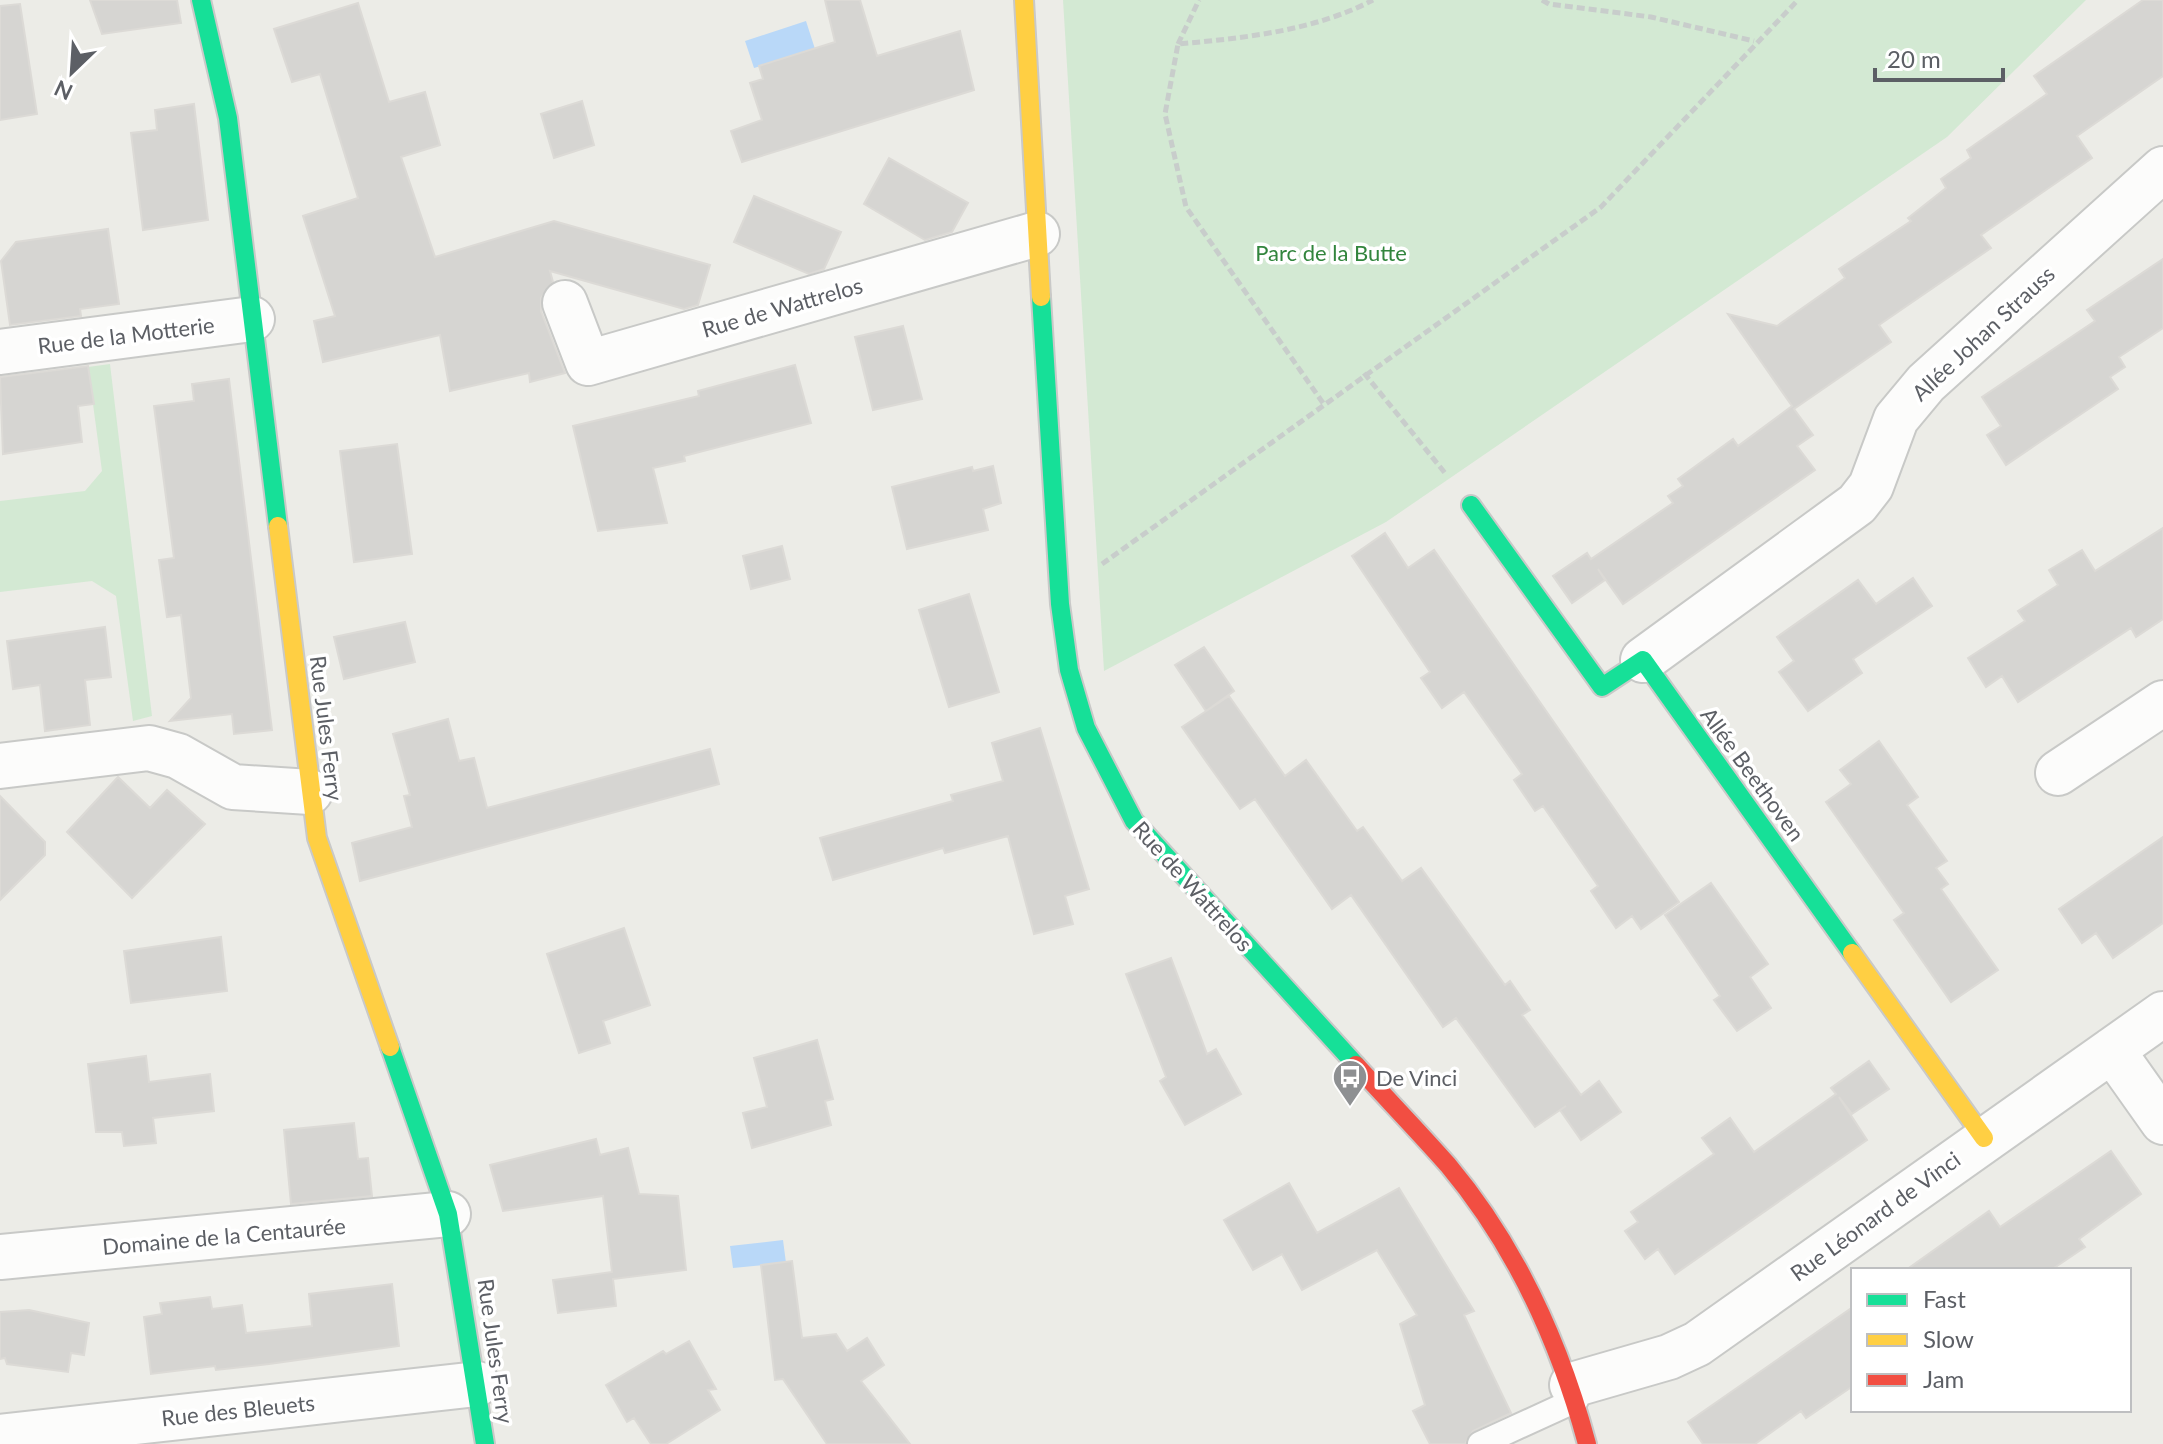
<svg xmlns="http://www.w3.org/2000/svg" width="2163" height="1444" font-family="Lato,sans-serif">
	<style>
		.green { fill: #d3e9d3 }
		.water { fill: #b9d8f8 }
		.building { fill: #d6d5d2; stroke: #dcdad6; stroke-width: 2 }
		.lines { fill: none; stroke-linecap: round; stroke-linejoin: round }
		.lane-casing { stroke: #c8c9c7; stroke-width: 28 }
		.street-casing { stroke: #c8c9c7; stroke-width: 48 }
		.fast-casing { stroke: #c9c9c8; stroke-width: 22 }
		.slow-casing { stroke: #c9c9c8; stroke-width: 22 }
		.jam-casing { stroke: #c9c9c8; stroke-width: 22 }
		.path { stroke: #c8cdcb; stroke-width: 5; stroke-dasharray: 8 4; stroke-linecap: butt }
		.lane { stroke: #fcfcfb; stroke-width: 24 }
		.street { stroke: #fcfcfb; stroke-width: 44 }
		.fast { stroke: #16e098; stroke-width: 18 }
		.slow { stroke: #ffcf43; stroke-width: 18 }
		.jam { stroke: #f24e42; stroke-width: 18 }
		.labels { text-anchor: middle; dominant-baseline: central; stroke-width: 7; stroke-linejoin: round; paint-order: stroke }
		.park-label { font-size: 22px; fill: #32853d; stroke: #fff }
		.street-label { font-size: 22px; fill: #5c5f65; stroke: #fff }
		.poi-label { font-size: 22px; fill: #5c5f65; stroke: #fff; text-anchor: start }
	</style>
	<rect width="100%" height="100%" fill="#ecece7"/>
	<path class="green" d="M 1063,0 L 2086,0 L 1947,137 L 1386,522 L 1104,671 Z
		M 110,364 L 152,716 L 133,721 L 116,596 L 92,581 L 0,592 L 0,501 L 85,491 L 102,471 L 88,367 Z"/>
	<path class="water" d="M 806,21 L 815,49 L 754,68 L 745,41 Z
		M 783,1240 L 786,1263 L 733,1268 L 730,1246 Z"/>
	<path class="building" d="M 90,0 L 177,0 L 181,23 L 102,34 Z
		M 825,0 L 860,0 L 877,56 L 960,31 L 974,90 L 742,162 L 731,131 L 762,120 L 750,83 L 763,79 L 759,66 L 835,42 Z
		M 2143,0 L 2163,0 L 2163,76 L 2077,136 L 2092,158 L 1981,235 L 1991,248 L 1879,325 L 1891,342 L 1794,409 L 1813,435 L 1797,446 L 1815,470 L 1623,604 L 1598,569 L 1605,580 L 1572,603 L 1553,576 L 1587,553 L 1591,559 L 1673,503 L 1668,496 L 1683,486 L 1678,479 L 1733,439 L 1738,446 L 1792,406 L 1728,314 L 1777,326 L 1845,278 L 1839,269 L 1911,221 L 1908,218 L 1946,188 L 1941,179 L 1971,158 L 1967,150 L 2047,94 L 2034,76 Z
		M 358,3 L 389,102 L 425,92 L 440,145 L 401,157 L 435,257 L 554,221 L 710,265 L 698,305 L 684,309 L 550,271 L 553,282 L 541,298 L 541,311 L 565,373 L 530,382 L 529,373 L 450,391 L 440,335 L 323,362 L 314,321 L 335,316 L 303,216 L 358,198 L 320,74 L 292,82 L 274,29 Z
		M 20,4 L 37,114 L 0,120 L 0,6 Z
		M 582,101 L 594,145 L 554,158 L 541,114 Z
		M 194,104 L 208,220 L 143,230 L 131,133 L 157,130 L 155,110 Z
		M 889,158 L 968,203 L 952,232 L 925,240 L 864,204 Z
		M 754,196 L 841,232 L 824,269 L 809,274 L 734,242 Z
		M 108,229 L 119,304 L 80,309 L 81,316 L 10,325 L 1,261 L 16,242 Z
		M 2163,259 L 2163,328 L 2119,357 L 2125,367 L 2110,377 L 2118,389 L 2006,465 L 1987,435 L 2001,426 L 1982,397 L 2095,321 L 2087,310 Z
		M 903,326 L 922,399 L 873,410 L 855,337 Z
		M 795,365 L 811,423 L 684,456 L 685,461 L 653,468 L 667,523 L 598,531 L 573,426 L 699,396 L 698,391 Z
		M 88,366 L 94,404 L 78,406 L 82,442 L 3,454 L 0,377 Z
		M 229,379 L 272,730 L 234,734 L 232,714 L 170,721 L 191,698 L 181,615 L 167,617 L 159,560 L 174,558 L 154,406 L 194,401 L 192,384 Z
		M 397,444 L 412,554 L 354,562 L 340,451 Z
		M 993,466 L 1001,503 L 983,509 L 988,530 L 907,549 L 892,487 L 972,467 L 973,471 Z
		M 2163,528 L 2163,619 L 2136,637 L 2131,628 L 2018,702 L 2002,676 L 1986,687 L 1968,658 L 2025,621 L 2018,611 L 2058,585 L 2049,570 L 2082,550 L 2095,571 Z
		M 1385,533 L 1408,568 L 1434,550 L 1679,902 L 1641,929 L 1632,916 L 1616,928 L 1591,891 L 1598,886 L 1543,806 L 1535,811 L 1514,780 L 1522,774 L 1464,692 L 1442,708 L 1421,678 L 1430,672 L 1352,556 Z
		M 782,546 L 790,579 L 751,589 L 743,556 Z
		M 1913,578 L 1932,606 L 1853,659 L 1862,673 L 1808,711 L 1779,672 L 1794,661 L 1777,637 L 1858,580 L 1876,604 Z
		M 969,594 L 999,692 L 949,707 L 919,610 Z
		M 405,622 L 415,662 L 344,679 L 334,637 Z
		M 105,627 L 111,677 L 85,680 L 90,725 L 45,731 L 40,685 L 13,689 L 7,641 Z
		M 1204,647 L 1234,691 L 1206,711 L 1175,665 Z
		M 1229,696 L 1285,776 L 1306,760 L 1357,831 L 1363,827 L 1402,881 L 1421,868 L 1505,985 L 1510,981 L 1530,1010 L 1522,1015 L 1581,1095 L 1599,1081 L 1621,1112 L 1581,1140 L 1560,1110 L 1566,1106 L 1535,1127 L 1456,1018 L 1443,1027 L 1351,895 L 1332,909 L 1255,799 L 1240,809 L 1210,767 L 1182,727 Z
		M 448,719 L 459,761 L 474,758 L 487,808 L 710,749 L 719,784 L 360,881 L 352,843 L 412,827 L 404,796 L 410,795 L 393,734 Z
		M 1040,728 L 1089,889 L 1065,896 L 1073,924 L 1034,934 L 1008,836 L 945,853 L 943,848 L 833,880 L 820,838 L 953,801 L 951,795 L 1003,781 L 992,743 Z
		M 1879,741 L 1918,797 L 1907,805 L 1947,861 L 1936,868 L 1948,884 L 1941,889 L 1998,970 L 1951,1002 L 1894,920 L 1904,913 L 1826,802 L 1851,784 L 1840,770 Z
		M 118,777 L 150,808 L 167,790 L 205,824 L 132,898 L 67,832 Z
		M 0,796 L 45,842 L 45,855 L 0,900 Z
		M 2163,837 L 2163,923 L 2113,958 L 2096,933 L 2082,943 L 2059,909 Z
		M 1711,883 L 1768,964 L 1750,977 L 1771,1008 L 1737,1031 L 1714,1000 L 1720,996 L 1665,915 Z
		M 624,928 L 650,1005 L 603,1021 L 610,1043 L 579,1053 L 547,954 Z
		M 221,937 L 227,991 L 131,1003 L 124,951 Z
		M 1171,958 L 1207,1054 L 1216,1049 L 1241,1094 L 1185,1125 L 1160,1081 L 1166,1077 L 1126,974 Z
		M 817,1040 L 833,1099 L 825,1101 L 831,1125 L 752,1148 L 743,1113 L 767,1107 L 754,1058 Z
		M 146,1056 L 149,1082 L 210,1074 L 214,1111 L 153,1118 L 156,1143 L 124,1146 L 122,1132 L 96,1132 L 88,1064 Z
		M 1869,1061 L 1889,1089 L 1852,1114 L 1839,1097 L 1867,1140 L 1675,1274 L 1658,1249 L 1645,1259 L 1625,1231 L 1638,1222 L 1631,1212 L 1714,1154 L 1702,1138 L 1730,1118 L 1754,1152 L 1836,1094 L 1831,1088 Z
		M 354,1123 L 358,1159 L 368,1158 L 372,1196 L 291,1204 L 284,1130 Z
		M 596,1139 L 600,1155 L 628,1148 L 639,1194 L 678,1196 L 686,1270 L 613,1279 L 616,1306 L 558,1313 L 553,1280 L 612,1272 L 603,1196 L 503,1211 L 490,1165 Z
		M 2111,1151 L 2141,1194 L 2079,1239 L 2085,1247 L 2051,1270 L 1906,1270 L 1989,1211 L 2000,1227 Z
		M 1289,1183 L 1317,1233 L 1399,1188 L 1474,1311 L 1464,1315 L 1511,1413 L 1473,1431 L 1465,1444 L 1430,1444 L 1413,1411 L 1425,1405 L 1400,1324 L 1417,1315 L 1377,1250 L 1302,1290 L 1282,1254 L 1253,1270 L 1224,1220 Z
		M 792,1261 L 802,1338 L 836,1334 L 847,1351 L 867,1338 L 884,1365 L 861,1381 L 910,1444 L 827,1444 L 783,1379 L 775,1380 L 761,1265 Z
		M 392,1284 L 399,1346 L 269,1364 L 216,1370 L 215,1366 L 151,1374 L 144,1317 L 162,1314 L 160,1303 L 210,1297 L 212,1309 L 242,1305 L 246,1333 L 312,1326 L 309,1294 Z
		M 1853,1307 L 1853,1386 L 1806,1418 L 1801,1411 L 1755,1444 L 1703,1444 L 1688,1422 Z
		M 29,1310 L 89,1323 L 84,1355 L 71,1353 L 68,1372 L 7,1364 L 5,1358 L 0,1359 L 0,1312 Z
		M 689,1341 L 716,1389 L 708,1390 L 720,1410 L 666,1444 L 651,1444 L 634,1418 L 627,1422 L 606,1385 L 663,1351 L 666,1354 Z"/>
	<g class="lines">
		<defs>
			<path id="lane" d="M 1480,1444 L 1576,1400"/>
			<path id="street" d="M 565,303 L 588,363 L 1037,234
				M 0,352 L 252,319
				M 1643,660 L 1857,504 L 1871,486 L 1896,419 L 1926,383 L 2163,169
				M 0,766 L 149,748 L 178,756 L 233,787 L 310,792
				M 2058,773 L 2163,703
				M 2112,1050 L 2163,1122
				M 0,1257 L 448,1214
				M 1572,1385 L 1669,1357 L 1697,1344 L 2163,1014
				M 0,1437 L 477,1384"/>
			<path id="fast" d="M 201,0 L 228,118 L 278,526
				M 1041,297 L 1060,604 L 1069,670 L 1086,728 L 1134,821 L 1356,1065
				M 1471,505 L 1602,687 L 1643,660 L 1852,953
				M 390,1047 L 448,1214 L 485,1444"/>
			<path id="slow" d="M 1024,0 L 1041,297
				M 278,526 L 317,838 L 390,1047
				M 1852,953 L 1984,1138"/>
			<path id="jam" d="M 1356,1065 C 1387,1099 1418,1131 1448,1165 C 1515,1245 1560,1344 1587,1444"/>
		</defs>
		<use href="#lane" class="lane-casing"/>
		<use href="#street" class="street-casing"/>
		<use href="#fast" class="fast-casing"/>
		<use href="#slow" class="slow-casing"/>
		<use href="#jam" class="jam-casing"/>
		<path class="path" d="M 1542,0 L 1549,4 L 1651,17 L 1754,41
			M 1178,44 L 1199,0
			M 1364,373 L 1445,473
			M 1323,403 L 1186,207 L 1165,114 L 1178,44 C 1244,38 1314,31 1373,0
			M 1102,564 L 1601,207 L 1798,0"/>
		<use href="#lane" class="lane"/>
		<use href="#street" class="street"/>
		<use href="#fast" class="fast"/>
		<use href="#slow" class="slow"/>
		<use href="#jam" class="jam"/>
	</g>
	<defs>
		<symbol id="bus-pin" viewBox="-11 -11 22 30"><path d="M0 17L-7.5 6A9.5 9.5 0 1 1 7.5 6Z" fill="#8e9092" stroke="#fff"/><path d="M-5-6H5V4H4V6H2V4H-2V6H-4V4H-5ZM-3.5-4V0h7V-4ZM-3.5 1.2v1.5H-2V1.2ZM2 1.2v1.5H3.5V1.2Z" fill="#fff"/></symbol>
	</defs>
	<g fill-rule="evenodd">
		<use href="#bus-pin" x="1330" y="1057" width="40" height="54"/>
	</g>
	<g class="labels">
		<g class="park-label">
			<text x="1331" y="252">Parc de la Butte</text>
		</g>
		<g class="street-label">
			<text transform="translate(782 307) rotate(-16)">Rue de Wattrelos</text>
			<text transform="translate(1983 333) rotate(-43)">Allée Johan Strauss</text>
			<text transform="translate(126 335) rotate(-7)">Rue de la Motterie</text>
			<text transform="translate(327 728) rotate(83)">Rue Jules Ferry</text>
			<text transform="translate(1753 774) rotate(54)">Allée Beethoven</text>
			<text transform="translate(1193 886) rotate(48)">Rue de Wattrelos</text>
			<text transform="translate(1875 1216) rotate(-36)">Rue Léonard de Vinci</text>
			<text transform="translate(224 1236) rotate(-5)">Domaine de la Centaurée</text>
			<text transform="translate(496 1351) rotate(82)">Rue Jules Ferry</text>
			<text transform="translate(238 1410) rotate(-6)">Rue des Bleuets</text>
		</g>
		<g class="poi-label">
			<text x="1376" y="1077">De Vinci</text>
		</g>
	</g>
	<rect x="1851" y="1268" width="280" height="144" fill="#ffffff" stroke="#bebfc1" stroke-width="2"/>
	<rect x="1867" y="1294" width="40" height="12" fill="#16e098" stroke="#bebfc1" stroke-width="2"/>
	<text x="1923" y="1308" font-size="24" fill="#5c5f65">Fast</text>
	<rect x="1867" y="1334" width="40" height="12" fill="#ffcf43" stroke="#bebfc1" stroke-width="2"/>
	<text x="1923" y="1348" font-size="24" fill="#5c5f65">Slow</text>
	<rect x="1867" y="1374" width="40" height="12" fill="#f24e42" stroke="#bebfc1" stroke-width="2"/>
	<text x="1923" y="1388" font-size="24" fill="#5c5f65">Jam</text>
	<g transform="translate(72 72) rotate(205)" stroke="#ffffff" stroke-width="6" paint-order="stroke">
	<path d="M0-6L14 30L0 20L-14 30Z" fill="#5c5f65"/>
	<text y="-12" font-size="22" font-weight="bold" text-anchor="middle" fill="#5c5f65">N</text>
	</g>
	<path d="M1875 68v12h128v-12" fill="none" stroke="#5c5f65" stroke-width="4"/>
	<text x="1887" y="68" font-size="24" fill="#5c5f65" stroke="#ffffff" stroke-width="6" paint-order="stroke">20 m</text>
</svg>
